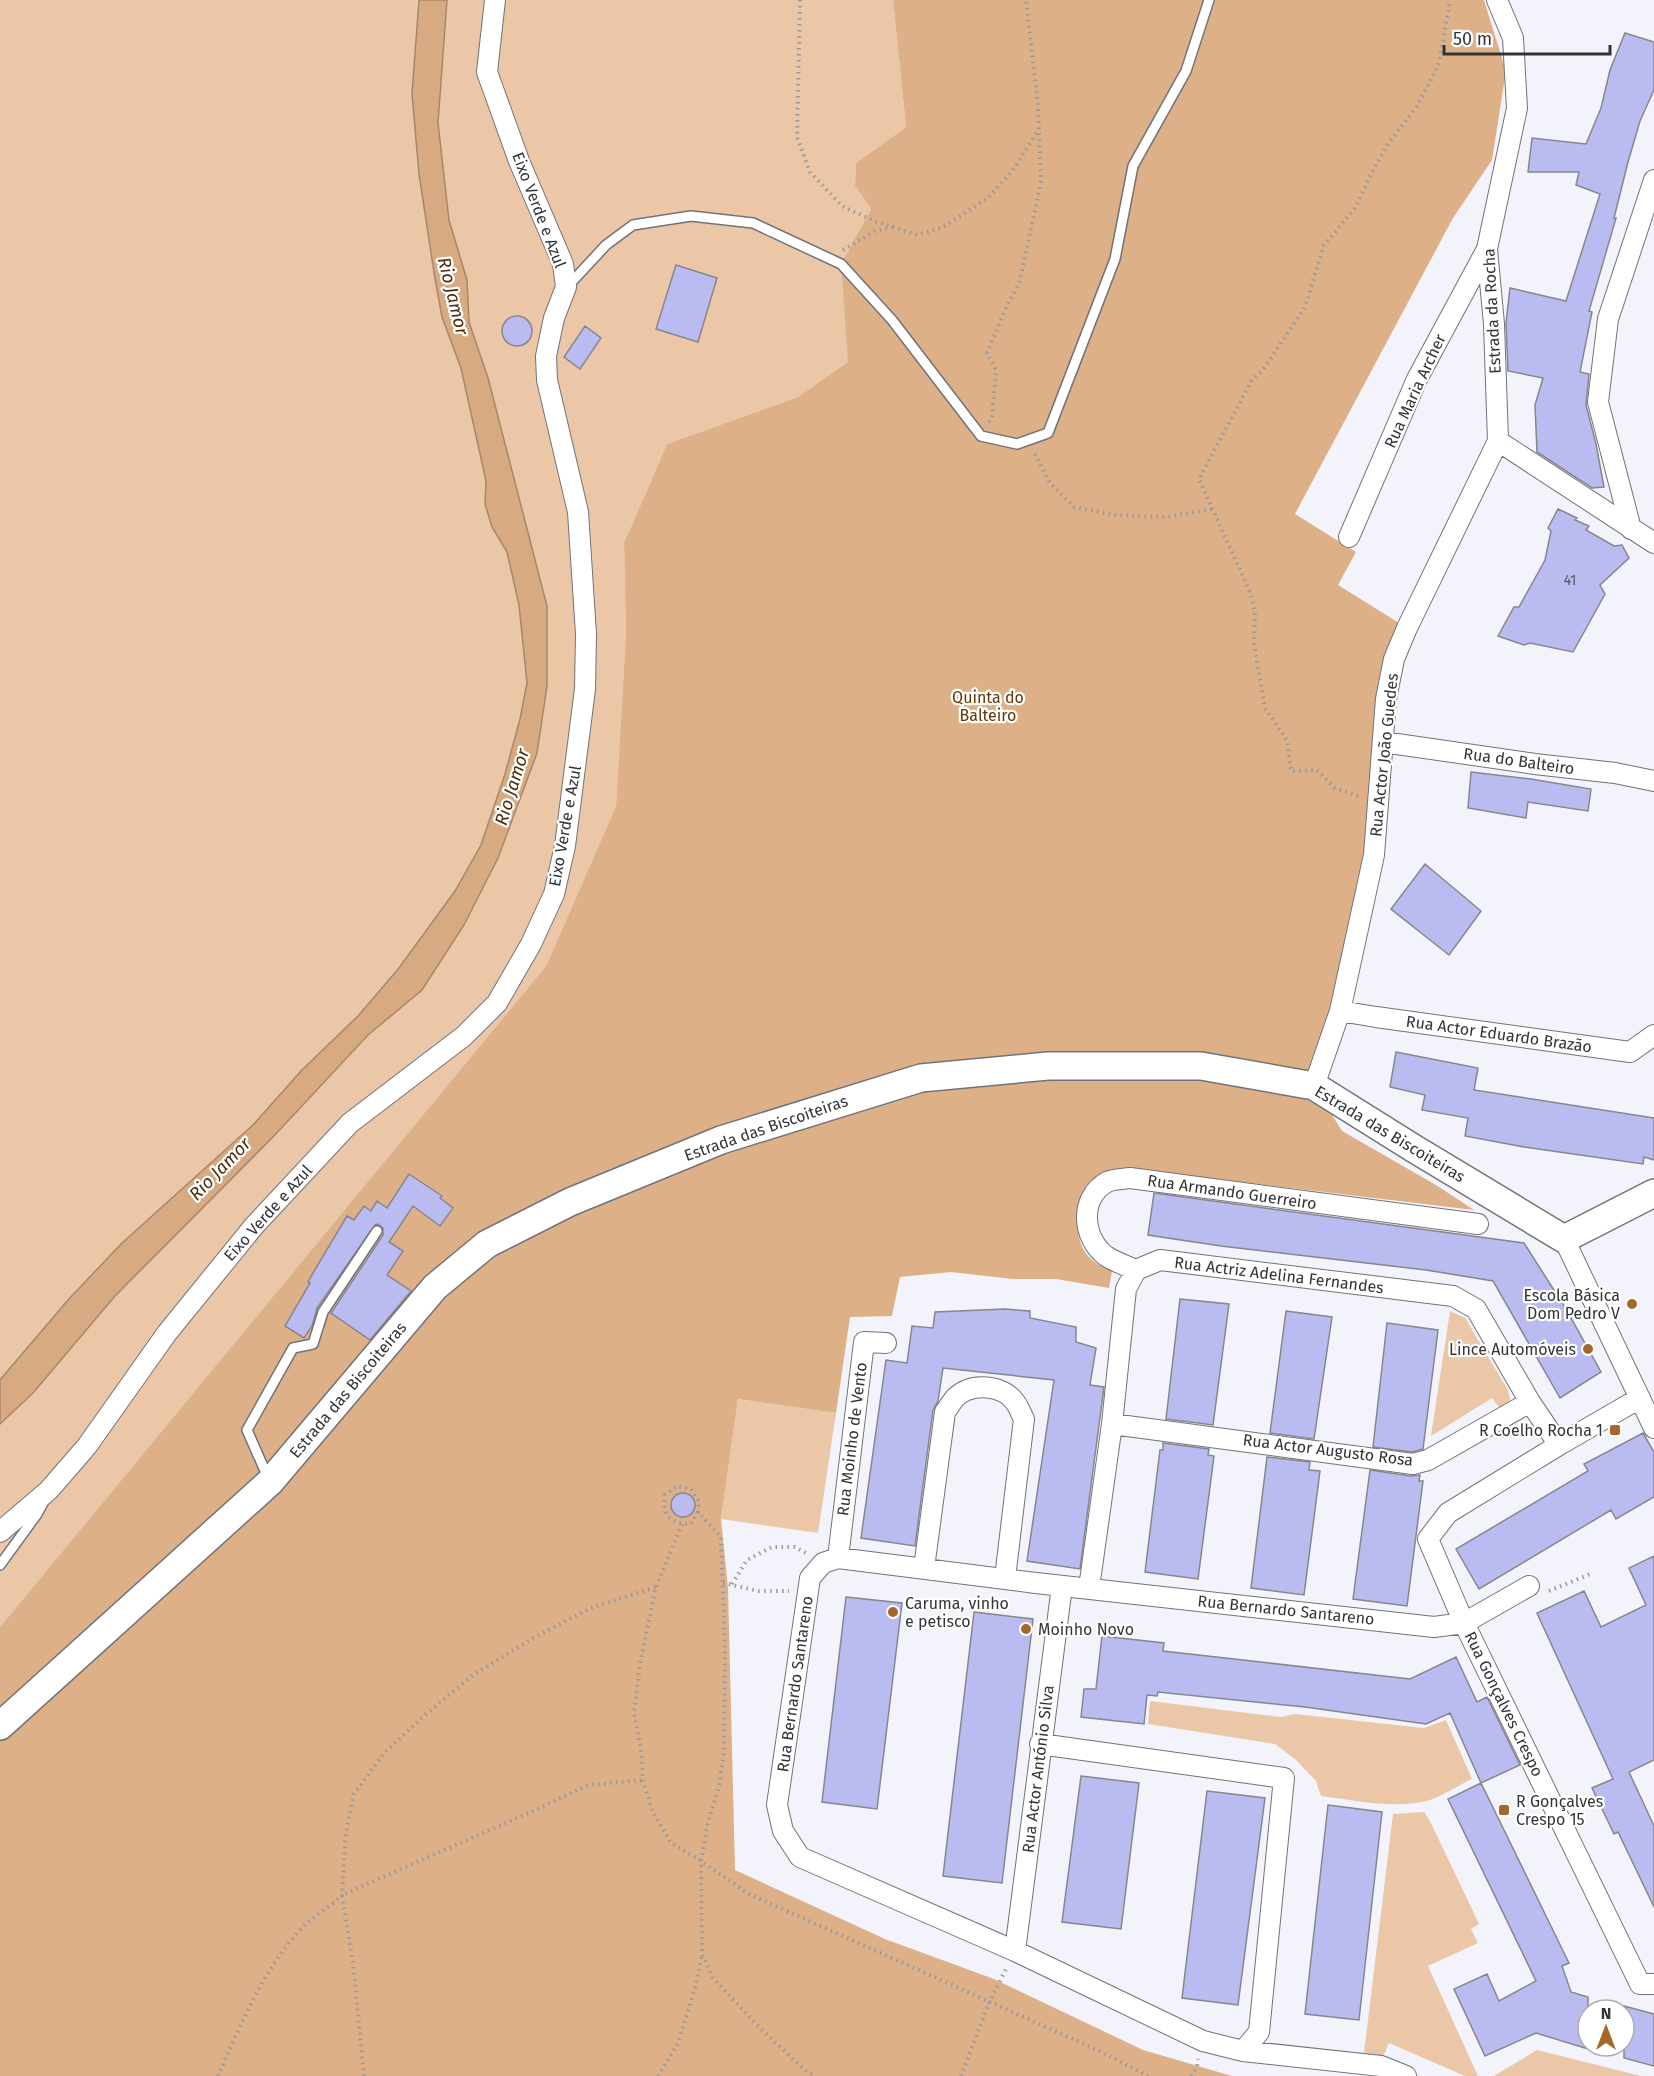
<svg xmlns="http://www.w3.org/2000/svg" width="1654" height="2076" font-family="'Fira Sans',sans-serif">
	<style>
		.green { fill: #ebc7a7 }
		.forest { fill: #ddb087 }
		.water { fill: #d7aa82; stroke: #a6876b; stroke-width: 1.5 }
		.building { fill: #babcf1; stroke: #86868d; stroke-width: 1.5 }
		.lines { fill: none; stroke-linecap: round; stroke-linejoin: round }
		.lane-casing { stroke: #727379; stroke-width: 12 }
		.street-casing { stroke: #727379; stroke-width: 22 }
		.secondary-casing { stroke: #727379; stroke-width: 30 }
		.path { stroke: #98989d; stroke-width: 4; stroke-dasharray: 1.5 4.5; stroke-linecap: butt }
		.lane { stroke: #fff; stroke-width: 9 }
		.street { stroke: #fff; stroke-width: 20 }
		.secondary { stroke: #fff; stroke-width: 27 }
		.poi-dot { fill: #a4682a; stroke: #fff; stroke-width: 2 }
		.labels { text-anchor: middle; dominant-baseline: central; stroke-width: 4.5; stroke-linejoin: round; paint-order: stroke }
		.number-label { font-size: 14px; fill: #555665 }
		.street-label { font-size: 16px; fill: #333436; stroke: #fff }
		.park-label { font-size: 16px; fill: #623704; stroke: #fff }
		.poi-label { font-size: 16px; fill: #333436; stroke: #fff; text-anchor: end }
		.water-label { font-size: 18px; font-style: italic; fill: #4c2e0e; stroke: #fff }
	</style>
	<rect width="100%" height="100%" fill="#f3f3fb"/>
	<path class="green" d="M 0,0 L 893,0 L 906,127 L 856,163 L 855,186 L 871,209 L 841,264 L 849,362 L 798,397 L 667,444 L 624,543 L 626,632 L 616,806 L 546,966 L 0,1627 Z
		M 1450,1311 L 1465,1318 L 1508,1390 L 1510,1399 L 1506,1406 L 1501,1410 L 1492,1398 L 1431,1436 Z
		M 738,1399 L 836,1413 L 818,1533 L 721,1519 Z
		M 1150,1701 L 1281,1717 L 1295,1714 L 1424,1728 L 1446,1720 L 1472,1779 C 1459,1785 1444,1795 1430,1800 C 1396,1810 1355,1800 1321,1796 L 1316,1781 L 1296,1760 L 1275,1744 L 1148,1724 Z
		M 1424,1812 L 1430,1821 L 1479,1924 L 1471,1929 L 1478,1943 L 1428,1966 L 1478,2076 L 1465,2076 L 1389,2043 L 1383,2057 L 1364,2053 L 1393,1814 Z
		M 1537,2050 L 1641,2076 L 1494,2076 Z"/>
	<path class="forest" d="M 893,0 L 1484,0 L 1506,71 L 1492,160 L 1453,218 L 1295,514 L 1356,552 L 1338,585 L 1407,628 L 1379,804 L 1314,1086 L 1342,1131 L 1436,1185 L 1474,1210 L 1158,1172 L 1137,1171 L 1079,1204 C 1076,1224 1076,1249 1095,1262 C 1100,1266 1106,1268 1112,1271 L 1109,1288 L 1056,1279 L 1013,1279 L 951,1272 L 900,1277 L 892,1316 L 850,1317 L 836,1413 L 738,1399 L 721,1519 L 728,1588 L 735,1870 L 885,1939 L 994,1979 L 1143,2050 L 1232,2076 L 0,2076 L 0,1627 L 546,966 L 616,806 L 626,632 L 624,543 L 667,444 L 798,397 L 848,362 L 841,264 L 871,209 L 855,186 L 856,163 L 906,127 Z"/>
	<path class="water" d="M 419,0 L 447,0 L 438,123 L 449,220 L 467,280 L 469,322 L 488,378 L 547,606 L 547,686 L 537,753 L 498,858 L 464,925 L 422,990 L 368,1035 L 273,1137 L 115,1296 L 33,1393 L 0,1424 L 0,1380 L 68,1300 L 121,1244 L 254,1124 L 301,1071 L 358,1016 L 399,968 L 455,891 L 481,845 L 505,774 L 520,719 L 527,683 L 519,605 L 507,552 L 492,527 L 485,504 L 486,481 L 461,368 L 442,317 L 435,279 L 419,174 L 412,94 Z"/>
	<path class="building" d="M 1625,33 L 1654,42 L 1654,90 L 1640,121 L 1628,162 L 1614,218 L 1616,218 L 1589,311 L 1592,312 L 1580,372 L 1589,374 L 1586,405 L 1596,444 L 1604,487 L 1592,488 L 1537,452 L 1535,405 L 1543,378 L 1508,371 L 1506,323 L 1510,288 L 1566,301 L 1600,194 L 1576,185 L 1579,172 L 1528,172 L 1532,138 L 1586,144 L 1601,108 L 1610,70 Z
		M 676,265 L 717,278 L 698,342 L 656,329 Z
		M502 331a15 15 0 1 1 30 0a15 15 0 1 1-30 0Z
		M 585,326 L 601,338 L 580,369 L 564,357 Z
		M 1558,509 L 1577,518 L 1575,520 L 1589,526 L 1586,530 L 1614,546 L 1622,545 L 1629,558 L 1600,585 L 1605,594 L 1573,652 L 1530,643 L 1524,645 L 1498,636 L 1514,607 L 1519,607 L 1545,560 L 1551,531 L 1548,528 Z
		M 1471,772 L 1531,779 L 1591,789 L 1588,811 L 1528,802 L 1526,818 L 1468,808 Z
		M 1425,864 L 1481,911 L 1449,955 L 1391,909 Z
		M 1396,1052 L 1478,1068 L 1474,1090 L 1654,1118 L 1654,1160 L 1644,1157 L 1643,1164 L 1524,1147 L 1465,1136 L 1468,1118 L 1422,1110 L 1425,1095 L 1390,1087 Z
		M 409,1174 L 442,1196 L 440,1198 L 453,1208 L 440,1226 L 413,1206 L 389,1242 L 403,1251 L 387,1275 L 411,1291 L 370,1340 L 331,1313 L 383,1235 L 383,1228 L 378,1224 L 375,1225 L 317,1308 L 312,1326 L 304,1338 L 285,1326 L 310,1283 L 308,1282 L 313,1273 L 347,1216 L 354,1220 L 364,1206 L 371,1211 L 377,1201 L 387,1208 Z
		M 1154,1193 L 1524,1243 L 1566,1309 L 1601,1372 L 1560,1398 L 1493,1281 L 1426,1270 L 1221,1246 L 1148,1235 Z
		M 1180,1299 L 1229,1304 L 1213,1425 L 1166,1419 Z
		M 1005,1309 L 1030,1311 L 1030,1318 L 1076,1327 L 1076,1342 L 1096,1348 L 1090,1385 L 1104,1387 L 1080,1569 L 1027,1561 L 1054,1380 L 943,1368 L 938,1401 L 933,1410 L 915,1546 L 861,1538 L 886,1360 L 907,1363 L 912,1326 L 933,1328 L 935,1312 Z
		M 1286,1311 L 1332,1317 L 1314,1439 L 1270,1433 Z
		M 1387,1323 L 1438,1330 L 1423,1449 L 1412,1452 L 1373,1447 Z
		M 1643,1433 L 1654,1452 L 1654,1497 L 1616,1519 L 1611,1510 L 1479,1589 L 1456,1549 L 1588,1471 L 1584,1464 Z
		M 1163,1443 L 1209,1449 L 1208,1455 L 1214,1456 L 1198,1579 L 1145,1572 L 1160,1450 L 1163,1450 Z
		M 1267,1457 L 1310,1462 L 1309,1470 L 1320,1471 L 1304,1595 L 1251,1588 Z
		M 1370,1470 L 1411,1476 L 1420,1475 L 1419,1481 L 1423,1481 L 1407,1606 L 1353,1599 Z
		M671 1505a12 12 0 1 1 24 0a12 12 0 1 1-24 0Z
		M 1654,1556 L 1654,1760 L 1629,1772 L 1654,1826 L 1654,1907 L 1618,1832 L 1614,1834 L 1592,1788 L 1613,1779 L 1537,1613 L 1584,1591 L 1601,1627 L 1646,1605 L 1629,1568 Z
		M 846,1597 L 902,1603 L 877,1809 L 822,1802 Z
		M 974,1612 L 1033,1619 L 1002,1883 L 943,1876 Z
		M 1102,1636 L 1164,1643 L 1163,1651 L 1410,1679 L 1456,1657 L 1477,1702 L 1487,1697 L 1520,1765 L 1481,1783 L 1450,1713 L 1426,1724 L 1305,1707 L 1158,1692 L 1157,1696 L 1147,1695 L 1144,1724 L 1081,1717 L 1084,1689 L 1096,1689 Z
		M 1081,1776 L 1139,1783 L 1121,1929 L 1062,1922 Z
		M 1481,1783 L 1569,1963 L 1562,1966 L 1571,1992 L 1588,1997 L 1588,2049 L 1536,2033 L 1485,2056 L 1454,1989 L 1487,1974 L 1499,2001 L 1536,1981 L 1448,1799 Z
		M 1207,1791 L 1265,1798 L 1238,2005 L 1182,1998 Z
		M 1328,1805 L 1382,1812 L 1359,2020 L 1305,2014 Z
		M 1624,2006 L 1654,2014 L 1654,2066 L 1624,2058 Z"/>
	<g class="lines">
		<defs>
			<path id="lane" d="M 568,286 L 606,245 L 633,225 L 691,216 L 753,223 L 841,264 L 892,320 L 981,436 L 1017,444 L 1048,433 L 1115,259 L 1133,166 L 1186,71 L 1209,0
				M 269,1480 L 247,1430 L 293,1348 L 313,1344 L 323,1312 L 377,1231
				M 0,1565 L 37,1514 L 43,1503"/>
			<path id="street" d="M 1498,441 L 1654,543
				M 1631,529 L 1598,402 L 1608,319 L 1654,180
				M 1349,537 L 1417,379 L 1487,249
				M 1383,742 L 1535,764 L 1615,773 L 1654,781
				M 1340,1011 L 1376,1017 L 1630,1052 L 1654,1035
				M 1314,1086 L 1340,1011 L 1374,855 L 1386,699 L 1394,659 L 1407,628 L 1498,441 L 1494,324 L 1487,249 L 1517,108 L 1513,38 L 1497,0
				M 1564,1239 L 1654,1428
				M 1136,1270 C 1127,1266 1115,1262 1106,1256 C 1082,1238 1079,1198 1107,1182 C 1113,1179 1123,1179 1130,1178 L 1478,1224
				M 1640,1398 L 1559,1445 L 1448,1513 L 1428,1539 L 1464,1623 L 1640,1984 L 1654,1984
				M 1112,1424 L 1413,1464 L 1428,1460 L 1530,1402
				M 0,1532 L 49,1490 L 87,1446 L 167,1333 L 254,1226 L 350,1123 L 464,1036 L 497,1003 L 531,944 L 554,894 L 565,846 L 585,689 L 586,634 L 578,512 L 547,380 L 546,356 L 554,318 L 566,287 L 563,264 L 519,161 L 487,72 L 495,0
				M 838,1558 L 864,1342 L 886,1343
				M 924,1568 L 945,1412 C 949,1407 952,1401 956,1397 C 972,1382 1003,1385 1015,1402 C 1019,1407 1021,1414 1024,1419 L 1005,1578
				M 1089,1588 L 1112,1424 L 1126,1289 L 1136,1270 L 1160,1260 L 1453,1296 L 1476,1309 L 1530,1402 L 1559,1445
				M 1040,1744 L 1284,1778 L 1259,2032 L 1243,2051
				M 1015,1951 L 1062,1586
				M 1406,2076 L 1381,2066 L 1243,2051 L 1203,2041 L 1015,1951 L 800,1857 L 783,1831 L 777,1805 L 810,1578 L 823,1563 L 838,1558 L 1036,1583 L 1434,1627 L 1464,1623 L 1529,1586"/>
			<path id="secondary" d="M 0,1726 L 270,1482 L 435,1287 L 487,1244 L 570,1202 L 721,1140 L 921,1078 L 1048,1066 L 1201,1066 L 1314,1086 L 1413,1148 L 1564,1239 L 1654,1193"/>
		</defs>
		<use href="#lane" class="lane-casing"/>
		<use href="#street" class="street-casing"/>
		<use href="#secondary" class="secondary-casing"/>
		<path class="path" d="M 800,0 L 797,137 L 810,172 L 842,206 L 874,221 L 918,235 L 943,227 L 988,198 L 1013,170 L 1039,129
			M 843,250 L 875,231 L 893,227
			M 989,422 L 992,417 L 996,370 L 987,353 L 1008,303 L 1019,284 L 1041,183 L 1038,105 L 1026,0
			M 1035,454 L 1050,483 L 1074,507 L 1115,515 L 1166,517 L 1212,509
			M 1358,796 L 1335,788 L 1317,770 L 1291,771 L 1287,740 L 1265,708 L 1254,644 L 1255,611 L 1250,592 L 1199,479 L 1252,380 L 1263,370 L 1305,307 L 1324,245 L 1356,207 L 1372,172 L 1388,144 L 1417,106 L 1433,76 L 1439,63 L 1450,0
			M 698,1512 L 691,1524 C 671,1524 662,1515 665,1495 L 677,1486 L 691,1489 L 699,1501 L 698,1512 L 721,1537 L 725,1650 L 724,1752 L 719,1787 L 708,1822 L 701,1861 L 702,1954 L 713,1978 L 760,2028 L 807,2072 L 816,2076
			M 682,1524 L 656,1587 L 640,1664 L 634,1713 L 641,1749 L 643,1780 L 652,1810 L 670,1842 L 701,1861 L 749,1894 L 1104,2053 L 1148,2076
			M 723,1583 L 759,1591 L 789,1591
			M 732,1584 L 747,1560 L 772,1547 L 795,1547 L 806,1553
			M 1549,1591 L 1590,1574
			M 218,2076 C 239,2027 267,1961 306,1924 C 317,1914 330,1907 342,1895 L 346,1833 L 354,1794 L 384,1753 L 426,1714 L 473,1675 L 535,1637 L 591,1608 L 656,1587
			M 364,2076 L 353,1963 L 342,1895 L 533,1811 L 588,1785 L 643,1780
			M 658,2076 L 678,2043 L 695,1988 L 702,1954
			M 961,2076 L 989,2003 L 1006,1969
			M 1191,2076 L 1197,2067 L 1198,2059"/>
		<use href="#lane" class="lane"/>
		<use href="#street" class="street"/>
		<use href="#secondary" class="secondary"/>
	</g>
	<g class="poi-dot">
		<circle cx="1632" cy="1304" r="6"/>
		<circle cx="1588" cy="1349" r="6"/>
		<rect x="1609" y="1424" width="12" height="12" rx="3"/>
		<circle cx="893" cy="1612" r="6"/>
		<circle cx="1026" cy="1629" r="6"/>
		<rect x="1498" y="1804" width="12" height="12" rx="3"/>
	</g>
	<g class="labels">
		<g class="number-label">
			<text x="1570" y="580">41</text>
		</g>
		<g class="street-label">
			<text transform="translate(539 210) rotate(69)">Eixo Verde e Azul</text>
			<text transform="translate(1492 311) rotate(-93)">Estrada da Rocha</text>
			<text transform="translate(1415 391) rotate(-65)">Rua Maria Archer</text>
			<text transform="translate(1384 755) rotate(-84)">Rua Actor João Guedes</text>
			<text transform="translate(1519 761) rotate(8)">Rua do Balteiro</text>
			<text transform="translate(565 826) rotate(-80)">Eixo Verde e Azul</text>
			<text transform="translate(1499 1034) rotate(8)">Rua Actor Eduardo Brazão</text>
			<text transform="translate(766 1128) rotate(-19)">Estrada das Biscoiteiras</text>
			<text transform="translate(1390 1134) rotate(31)">Estrada das Biscoiteiras</text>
			<text transform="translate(1232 1192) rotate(8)">Rua Armando Guerreiro</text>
			<text transform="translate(268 1213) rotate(-48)">Eixo Verde e Azul</text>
			<text transform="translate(1279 1275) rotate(7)">Rua Actriz Adelina Fernandes</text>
			<text transform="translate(348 1390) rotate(-50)">Estrada das Biscoiteiras</text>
			<text transform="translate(852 1439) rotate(-83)">Rua Moinho de Vento</text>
			<text transform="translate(1328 1450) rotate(7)">Rua Actor Augusto Rosa</text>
			<text transform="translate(1286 1610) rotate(6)">Rua Bernardo Santareno</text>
			<text transform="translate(795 1684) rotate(-82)">Rua Bernardo Santareno</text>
			<text transform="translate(1504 1704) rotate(64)">Rua Gonçalves Crespo</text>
			<text transform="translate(1038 1769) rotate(-83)">Rua Actor António Silva</text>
		</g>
		<g class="park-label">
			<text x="988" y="697">Quinta do<tspan x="988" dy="18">Balteiro</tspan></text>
		</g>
		<g class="poi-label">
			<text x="1620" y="1295">Escola Básica<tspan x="1620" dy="18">Dom Pedro V</tspan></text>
			<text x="1576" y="1349">Lince Automóveis</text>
			<text x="1603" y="1430">R Coelho Rocha 1</text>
			<text x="905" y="1603" text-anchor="start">Caruma, vinho<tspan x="905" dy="18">e petisco</tspan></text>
			<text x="1038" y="1629" text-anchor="start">Moinho Novo</text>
			<text x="1516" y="1801" text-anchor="start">R Gonçalves<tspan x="1516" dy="18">Crespo 15</tspan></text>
		</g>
		<g class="water-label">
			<text transform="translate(453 296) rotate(76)">Rio Jamor</text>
			<text transform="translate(512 787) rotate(-73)">Rio Jamor</text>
			<text transform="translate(220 1169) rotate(-46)">Rio Jamor</text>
		</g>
	</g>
	<g transform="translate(1606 2028)"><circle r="28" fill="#ffffff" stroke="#adaeaf" stroke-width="1.5"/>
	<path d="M0-4.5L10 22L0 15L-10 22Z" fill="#a4682a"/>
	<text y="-9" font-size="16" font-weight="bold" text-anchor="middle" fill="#333436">N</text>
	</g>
	<path d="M1444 45v9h166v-9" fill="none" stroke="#333436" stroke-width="3"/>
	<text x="1453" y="45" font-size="18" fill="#333436" stroke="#ffffff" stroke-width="4.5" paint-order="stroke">50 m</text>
</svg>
